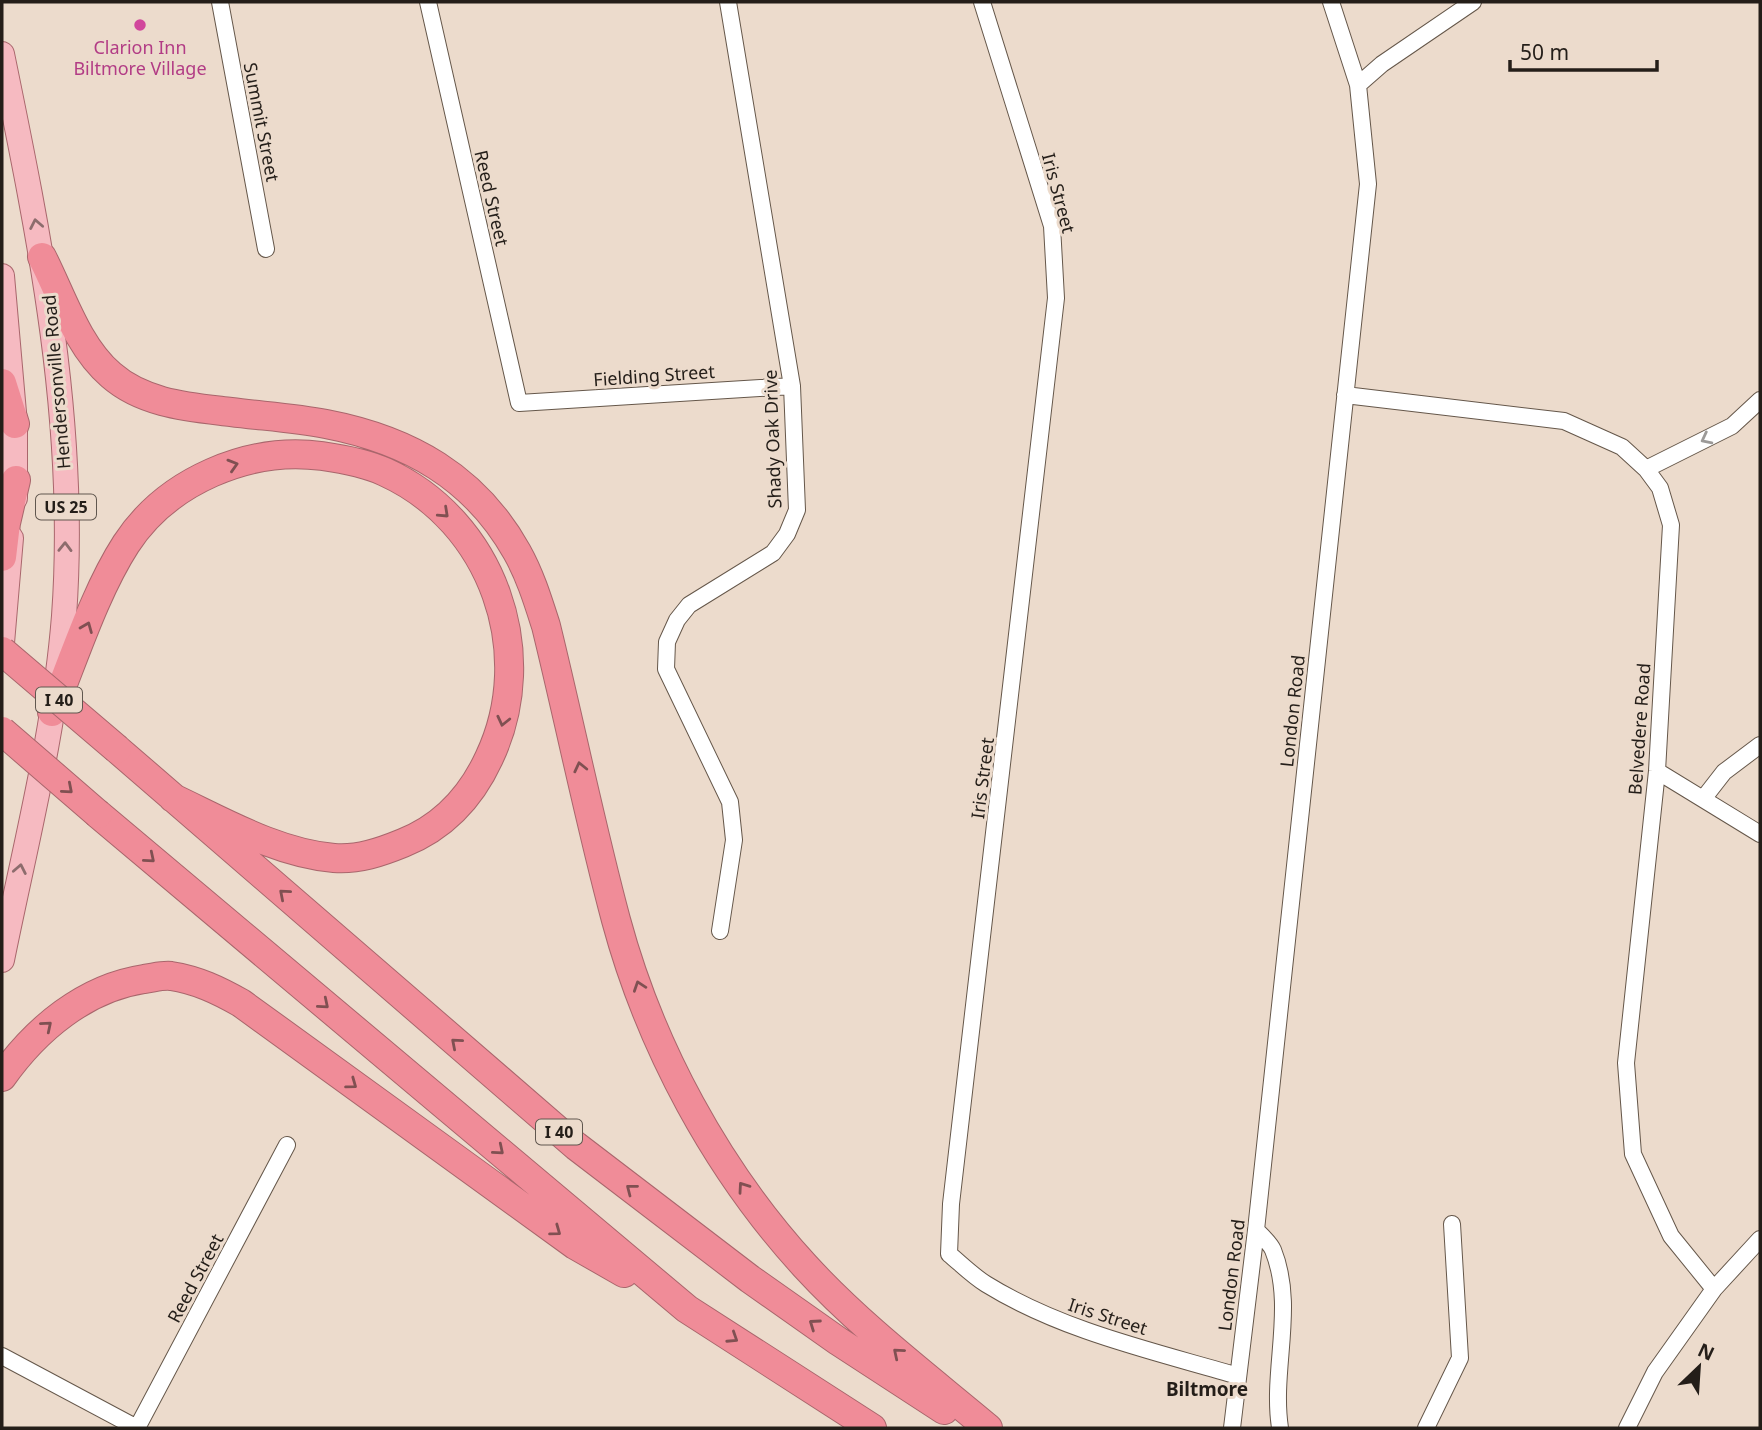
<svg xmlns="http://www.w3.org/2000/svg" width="1762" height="1430" font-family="'Noto Sans',sans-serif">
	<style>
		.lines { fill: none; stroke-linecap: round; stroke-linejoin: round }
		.street-casing { stroke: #65574a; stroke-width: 18 }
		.primary-casing { stroke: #a9666c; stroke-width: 26 }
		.highway-casing { stroke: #a9666c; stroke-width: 30 }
		.street { stroke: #fff; stroke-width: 16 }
		.primary { stroke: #f6bac1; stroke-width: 24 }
		.highway { stroke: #f08c98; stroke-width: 28 }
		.highway-bridge-casing { stroke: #a9666c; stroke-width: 30; stroke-linecap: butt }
		.highway-bridge { stroke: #f08c98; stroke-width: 28 }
		.oneway { stroke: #8d6c6d }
		.oneway2 { stroke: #9c9a98 }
		.oneway3 { stroke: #805052 }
		.hotel-dot { fill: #d1479c; stroke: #ecdbcc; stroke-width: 2.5 }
		.labels { text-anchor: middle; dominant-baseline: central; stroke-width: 6; stroke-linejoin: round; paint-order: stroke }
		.shield { fill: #ecdbcc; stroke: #60574f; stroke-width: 2 }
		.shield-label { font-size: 16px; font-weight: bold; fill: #241e19 }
		.hotel-label { font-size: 18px; fill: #b23c85; stroke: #ecdbcc }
		.street-label { font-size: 18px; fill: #241e19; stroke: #ecdbcc }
		.neighbourhood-label { font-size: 19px; font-weight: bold; fill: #241e19; stroke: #ecdbcc }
	</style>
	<rect width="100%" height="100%" fill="#ecdbcc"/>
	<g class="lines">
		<defs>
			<path id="street" d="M 220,2 L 266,249
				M 428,2 L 519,403 L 792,386
				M 982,2 L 1052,226 L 1056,298 L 951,1204 L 949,1254 C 961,1264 973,1276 986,1284 C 1062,1331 1153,1351 1238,1376
				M 1358,85 L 1382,64 L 1473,2
				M 1345,395 L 1564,421 L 1622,447 L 1646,469 L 1660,488 L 1671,525 L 1660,718 L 1657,771 L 1626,1063 L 1633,1154 L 1671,1236 L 1714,1289
				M 1646,469 L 1732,426 L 1760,400
				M 1657,771 L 1760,834
				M 1703,799 L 1724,772 L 1760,745
				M 720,931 L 734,840 L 730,802 L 666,669 L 667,642 L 677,620 L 689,605 L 773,553 L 787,534 L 797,510 L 792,386 L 728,2
				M 1256,1230 C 1262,1236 1270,1243 1273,1250 C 1296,1307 1271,1369 1280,1428
				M 2,1356 L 137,1428
				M 137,1428 L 287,1145
				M 1232,1428 L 1256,1230 L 1368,184 L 1358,85 L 1331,2
				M 1426,1428 L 1460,1358 L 1452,1224
				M 1627,1428 L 1655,1372 L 1714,1289 L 1760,1239"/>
			<path id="primary" d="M 2,54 C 40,239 78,425 64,616 C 55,731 25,846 2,960
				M 2,276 L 15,424 L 15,498
				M 2,643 L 11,538"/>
			<path id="highway" d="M 42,257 C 62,296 77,346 111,375 C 144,404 190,407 231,412 C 262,416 295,418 326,424 C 409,440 475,477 517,552 C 530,575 538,601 546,626 C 570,724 590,823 616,920 C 650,1046 717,1170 805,1266 C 860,1326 926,1376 988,1428
				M 2,383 L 15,424
				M 2,557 L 6,523 L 16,480
				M 52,712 C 74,658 95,592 126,544 C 167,481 249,446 322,456 C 343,459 366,463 385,472 C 493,521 539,653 489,758 C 471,797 443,827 403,843 C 381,852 358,860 334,858 C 277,853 224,822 173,798
				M 117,749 L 576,1146 L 750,1279 L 838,1341 L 944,1410
				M 98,814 L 687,1309 L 872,1428
				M 2,1077 C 36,1029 85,988 144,979 C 153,978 162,975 171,976 C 197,980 218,990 241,1003 L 575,1245 L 624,1273"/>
		</defs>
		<use href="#street" class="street-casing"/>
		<use href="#primary" class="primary-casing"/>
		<use href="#highway" class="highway-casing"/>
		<use href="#street" class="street"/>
		<use href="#primary" class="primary"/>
		<use href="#highway" class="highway"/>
		<defs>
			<path id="highway-bridge" d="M 2,651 L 117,749
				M 2,731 L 98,814"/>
		</defs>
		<use href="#highway-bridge" class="highway-bridge-casing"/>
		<use href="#highway-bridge" class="highway-bridge"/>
	</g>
	<defs><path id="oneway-chevron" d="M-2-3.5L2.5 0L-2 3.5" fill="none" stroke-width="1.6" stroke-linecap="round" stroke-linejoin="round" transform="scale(1.75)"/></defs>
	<g class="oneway">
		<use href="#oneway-chevron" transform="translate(36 224) rotate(-101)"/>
		<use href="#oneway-chevron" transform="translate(65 547) rotate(-89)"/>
		<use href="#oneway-chevron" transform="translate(20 869) rotate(-79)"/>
	</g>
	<use class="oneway2" href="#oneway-chevron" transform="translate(1706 439) rotate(153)"/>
	<g class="oneway3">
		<use href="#oneway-chevron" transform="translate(233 465) rotate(-17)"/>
		<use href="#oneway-chevron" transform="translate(444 513) rotate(43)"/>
		<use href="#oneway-chevron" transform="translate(87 627) rotate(-68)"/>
		<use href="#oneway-chevron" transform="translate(503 721) rotate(103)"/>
		<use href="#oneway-chevron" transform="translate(580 767) rotate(-103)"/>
		<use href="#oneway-chevron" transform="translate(68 789) rotate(41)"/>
		<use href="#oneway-chevron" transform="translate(150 858) rotate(40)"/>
		<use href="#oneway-chevron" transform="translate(284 894) rotate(-139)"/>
		<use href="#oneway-chevron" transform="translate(639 986) rotate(-109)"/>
		<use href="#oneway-chevron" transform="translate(324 1004) rotate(40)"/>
		<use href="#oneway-chevron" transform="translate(47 1026) rotate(-40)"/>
		<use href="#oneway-chevron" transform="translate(456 1043) rotate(-139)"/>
		<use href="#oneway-chevron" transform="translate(352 1084) rotate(36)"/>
		<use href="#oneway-chevron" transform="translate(499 1150) rotate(40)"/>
		<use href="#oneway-chevron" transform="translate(743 1187) rotate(-125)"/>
		<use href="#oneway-chevron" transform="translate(631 1189) rotate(-142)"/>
		<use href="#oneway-chevron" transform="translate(556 1231) rotate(36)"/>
		<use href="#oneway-chevron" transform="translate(814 1324) rotate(-145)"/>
		<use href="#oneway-chevron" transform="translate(733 1338) rotate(33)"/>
		<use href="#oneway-chevron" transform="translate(898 1353) rotate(-140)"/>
	</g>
	<circle class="hotel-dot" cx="140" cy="25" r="7"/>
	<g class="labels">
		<g class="shield">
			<rect x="36" y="494.5" width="60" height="25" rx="5"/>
			<rect x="36" y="687.5" width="46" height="25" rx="5"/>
			<rect x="536" y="1119.5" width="46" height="25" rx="5"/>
		</g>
		<g class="shield-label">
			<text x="66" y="507">US 25</text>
			<text x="59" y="700">I 40</text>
			<text x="559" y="1132">I 40</text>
		</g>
		<g class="hotel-label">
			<text x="140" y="47">Clarion Inn<tspan x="140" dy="21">Biltmore Village</tspan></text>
		</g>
		<g class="street-label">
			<text transform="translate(262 122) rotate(79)">Summit Street</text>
			<text transform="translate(1059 193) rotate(75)">Iris Street</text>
			<text transform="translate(492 198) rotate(77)">Reed Street</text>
			<text transform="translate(654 375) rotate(-4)">Fielding Street</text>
			<text transform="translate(56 382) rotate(-95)">Hendersonville Road</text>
			<text transform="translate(772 439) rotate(-92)">Shady Oak Drive</text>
			<text transform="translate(1292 711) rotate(-84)">London Road</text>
			<text transform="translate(1639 729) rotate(-86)">Belvedere Road</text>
			<text transform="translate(982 778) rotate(-83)">Iris Street</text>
			<text transform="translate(1231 1275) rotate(-83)">London Road</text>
			<text transform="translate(195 1278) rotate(-62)">Reed Street</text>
			<text transform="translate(1108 1316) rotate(18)">Iris Street</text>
		</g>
		<g class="neighbourhood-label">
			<text x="1207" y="1389">Biltmore</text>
		</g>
	</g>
	<rect width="1762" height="1430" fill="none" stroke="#241e19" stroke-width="7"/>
	<g transform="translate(1699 1367) rotate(25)" stroke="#ecdbcc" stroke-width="5" paint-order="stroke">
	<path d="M0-5L12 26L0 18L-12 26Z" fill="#241e19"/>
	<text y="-10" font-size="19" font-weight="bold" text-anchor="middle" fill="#241e19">N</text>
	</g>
	<path d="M1510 60v10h147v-10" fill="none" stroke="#241e19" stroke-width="3.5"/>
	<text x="1520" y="60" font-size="21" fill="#241e19" stroke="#ecdbcc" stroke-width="5" paint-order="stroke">50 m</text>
</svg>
